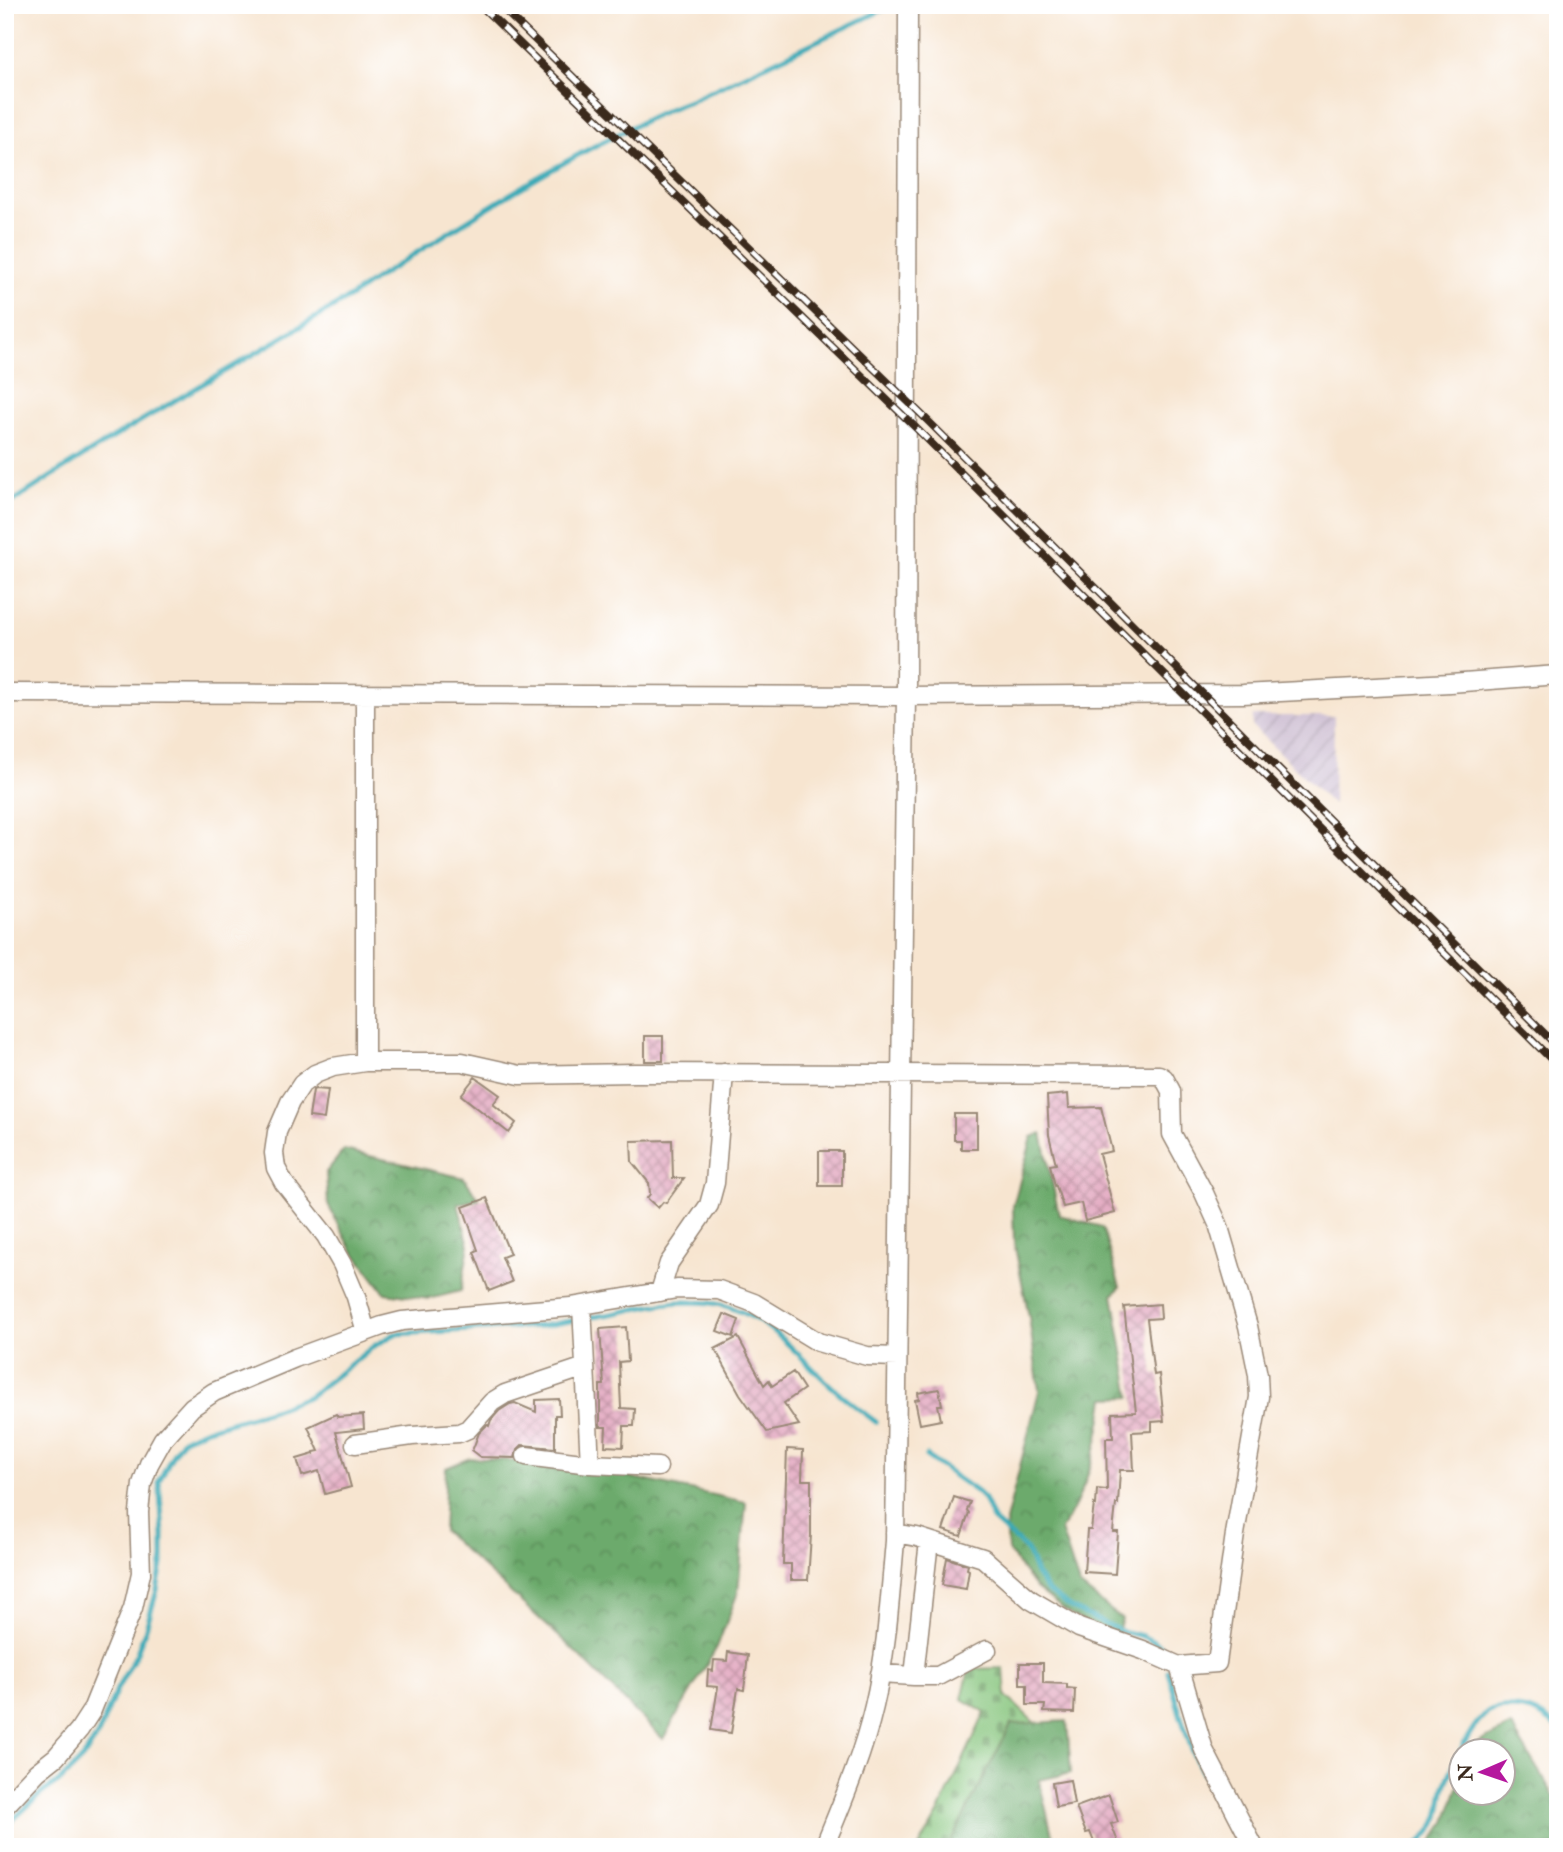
<svg xmlns="http://www.w3.org/2000/svg" width="1563" height="1852" font-family="'IM FELL Double Pica',serif">
	<style>
		.industrial { fill: url(#industrial-furrows) }
		.forest { fill: url(#forest-crowns); stroke: #546a45; stroke-width: 2 }
		.cemetery { fill: url(#cemetery-stones); stroke: #60784e; stroke-width: 2 }
		.lines { fill: none; stroke-linecap: round; stroke-linejoin: round }
		.stream { stroke: #3aaab7; stroke-width: 5 }
		.building { fill: url(#building-cross-hatch) }
		.minor-casing { stroke: #987; stroke-width: 21 }
		.minor { stroke: #fff; stroke-width: 18 }
		.rail-casing { stroke: #3b2a1e; stroke-width: 8 }
		.rail { stroke: #fff; stroke-width: 5; stroke-dasharray: 16; stroke-linecap: butt }
	</style>
	<defs>
		<pattern id="industrial-furrows" width="10" height="10" patternUnits="userSpaceOnUse" patternTransform="scale(1.75)"><rect width="10" height="10" fill="#cdbed2"/><path d="M-1 1l2-2M0 10L10 0M9 11l2-2" fill="none" stroke="#b1a3b4"/></pattern>
		<pattern id="forest-crowns" width="20" height="18" patternUnits="userSpaceOnUse" patternTransform="scale(1.75)"><rect width="20" height="18" fill="#6caa6c"/><path d="M2 6a3 3 0 1 1 6 0M12 15a3 3 0 1 1 6 0" fill="none" stroke="#5a8b58"/></pattern>
		<pattern id="cemetery-stones" width="16" height="16" patternUnits="userSpaceOnUse" patternTransform="scale(1.75)"><rect width="16" height="16" fill="#86c57d"/><path d="M2 7V4a2 2 0 0 1 4 0v3zM10 15v-3a2 2 0 0 1 4 0v3z" fill="#6fa066"/></pattern>
		<pattern id="building-cross-hatch" width="8" height="8" patternUnits="userSpaceOnUse" patternTransform="scale(1.75)"><rect width="8" height="8" fill="#e5aec5"/><path d="M0 0l8 8M0 8l8-8" fill="none" stroke="#bb8e9f"/></pattern>
	</defs>
	<rect width="100%" height="100%" fill="#fff"/>
	<filter id="ink" filterUnits="userSpaceOnUse"><feTurbulence type="fractalNoise" baseFrequency=".0143" numOctaves="2"/><feDisplacementMap in="SourceGraphic" scale="14" xChannelSelector="R" yChannelSelector="G"/><feConvolveMatrix kernelMatrix="1 2 1 2 8 2 1 2 1" color-interpolation-filters="sRGB"/></filter>
	<filter id="wash" filterUnits="userSpaceOnUse"><feTurbulence type="fractalNoise" baseFrequency=".00686" numOctaves="4" result="noise"/><feDisplacementMap in="SourceGraphic" scale="28" xChannelSelector="R" yChannelSelector="G"/><feGaussianBlur stdDeviation="1.57" result="paint"/><feColorMatrix in="noise" values="0 0 0 0 0 0 0 0 0 0 0 0 0 0 0 0 0 1.4 0 .05"/><feComposite in="paint" operator="in"/></filter>
	<g filter="url(#wash)">
		<rect width="100%" height="100%" fill="#f7e5d0"/>
		<path class="industrial" d="M 1253,716 L 1334,716 L 1333,805 L 1252,726 Z"/>
		<path class="forest" d="M 1042,1133 L 1059,1215 L 1102,1227 L 1120,1287 L 1113,1295 L 1131,1397 L 1105,1398 C 1099,1442 1086,1493 1061,1530 L 1079,1585 L 1122,1619 L 1117,1635 L 1072,1616 L 1036,1588 L 1008,1551 L 1006,1521 L 1039,1391 L 1029,1317 L 1014,1242 L 1013,1206 L 1032,1137 Z
			M 344,1150 L 464,1178 L 479,1199 L 458,1204 L 469,1245 L 461,1291 L 429,1299 L 385,1293 L 351,1248 L 328,1205 L 326,1172 Z
			M 470,1458 L 569,1464 L 746,1502 L 738,1592 L 717,1647 L 663,1739 L 564,1641 L 443,1531 L 446,1468 Z
			M 1067,1721 L 1071,1773 L 1039,1780 L 1055,1847 L 948,1847 L 1011,1724 Z
			M 1511,1726 L 1558,1802 L 1558,1847 L 1428,1847 L 1446,1822 L 1461,1779 L 1462,1792 L 1504,1792 L 1504,1750 L 1471,1750 L 1473,1745 Z"/>
		<path class="cemetery" d="M 1004,1668 L 1006,1696 L 1035,1723 L 1011,1724 L 948,1847 L 919,1847 L 938,1814 L 985,1713 L 962,1699 L 969,1669 Z"/>
		<g class="lines">
			<path class="stream" d="M 5,507 C 117,431 235,367 350,297 C 362,289 373,280 385,273 C 458,226 531,179 608,139 C 635,126 661,110 690,101 L 893,5
				M 592,1317 C 622,1314 651,1303 682,1302 C 699,1302 718,1302 734,1309 C 774,1323 800,1358 830,1385 C 844,1398 860,1410 876,1422
				M 926,1456 L 977,1492 L 984,1499 L 993,1520 L 1027,1550 L 1036,1574 L 1048,1591 L 1073,1609 L 1121,1631 L 1142,1636 L 1160,1645 L 1166,1653
				M 1168,1671 L 1181,1717 L 1194,1756 L 1233,1826
				M 5,1827 L 42,1793 L 61,1780 L 82,1759 L 98,1735 L 116,1691 L 136,1655 L 146,1628 L 157,1590 L 163,1559 L 163,1534 L 159,1481 L 174,1452 L 183,1439 L 207,1429 L 273,1410 L 310,1396 L 374,1346 L 395,1334 L 542,1326 L 576,1320
				M 1416,1847 C 1425,1839 1435,1829 1439,1817 C 1442,1807 1442,1796 1445,1786 C 1452,1767 1472,1721 1489,1712 C 1493,1709 1499,1709 1504,1708 C 1529,1707 1540,1713 1558,1728"/>
		</g>
		<g id="blocks">
			<path class="building" d="M 645,1036 L 663,1036 L 663,1061 L 645,1061 Z
				M 475,1077 L 500,1095 L 493,1104 L 516,1123 L 509,1133 L 461,1095 Z
				M 315,1089 L 328,1090 L 324,1119 L 309,1117 L 313,1090 Z
				M 1068,1094 L 1069,1108 L 1101,1107 L 1112,1151 L 1099,1154 L 1115,1213 L 1085,1221 L 1081,1203 L 1063,1207 L 1056,1186 L 1055,1186 L 1050,1165 L 1056,1164 L 1049,1135 L 1047,1096 Z
				M 954,1114 L 977,1114 L 977,1149 L 961,1149 L 961,1140 L 954,1140 Z
				M 672,1140 L 673,1178 L 684,1178 L 666,1203 L 663,1202 L 658,1208 L 647,1198 L 650,1194 L 649,1183 L 632,1162 L 631,1141 Z
				M 819,1151 L 842,1151 L 842,1186 L 819,1186 Z
				M 487,1198 L 510,1254 L 502,1257 L 512,1282 L 489,1291 L 474,1252 L 478,1250 L 463,1207 Z
				M 1160,1304 L 1161,1318 L 1147,1319 L 1154,1375 L 1159,1374 L 1164,1421 L 1152,1422 L 1152,1431 L 1132,1432 L 1134,1470 L 1120,1470 L 1118,1504 L 1116,1504 L 1113,1532 L 1118,1532 L 1115,1574 L 1084,1572 L 1087,1530 L 1091,1530 L 1094,1504 L 1096,1505 L 1097,1489 L 1107,1490 L 1106,1438 L 1113,1438 L 1112,1413 L 1136,1412 L 1124,1307 Z
				M 724,1314 L 739,1320 L 733,1337 L 717,1331 Z
				M 626,1327 L 628,1361 L 619,1362 L 621,1408 L 635,1409 L 634,1426 L 624,1426 L 623,1447 L 605,1446 L 606,1427 L 600,1427 L 600,1385 L 604,1385 L 600,1329 Z
				M 738,1337 L 764,1385 L 769,1380 L 772,1386 L 793,1372 L 804,1389 L 784,1403 L 799,1425 L 767,1432 L 740,1394 L 715,1349 Z
				M 939,1389 L 942,1405 L 938,1405 L 941,1420 L 920,1424 L 915,1400 L 919,1399 L 918,1393 Z
				M 559,1399 L 560,1415 L 555,1415 L 555,1448 L 522,1445 L 517,1450 L 515,1458 L 480,1457 L 472,1451 L 479,1433 L 487,1425 L 489,1426 L 491,1420 L 499,1411 L 510,1404 L 515,1403 L 536,1412 L 536,1400 Z
				M 336,1414 L 338,1417 L 363,1415 L 364,1429 L 336,1432 L 351,1487 L 325,1494 L 319,1471 L 302,1476 L 297,1459 L 314,1454 L 314,1452 L 319,1451 L 308,1427 Z
				M 787,1449 L 803,1450 L 802,1480 L 811,1480 L 811,1535 L 808,1580 L 791,1580 L 791,1564 L 783,1564 Z
				M 954,1497 L 970,1502 L 967,1510 L 969,1513 L 961,1536 L 943,1530 Z
				M 947,1558 L 968,1565 L 967,1569 L 969,1570 L 966,1589 L 942,1585 Z
				M 728,1652 L 748,1655 L 744,1690 L 738,1689 L 731,1733 L 711,1730 L 718,1687 L 707,1686 L 708,1670 L 713,1671 L 714,1660 L 727,1661 Z
				M 1020,1663 L 1043,1663 L 1043,1683 L 1067,1684 L 1067,1688 L 1075,1689 L 1074,1713 L 1044,1712 L 1045,1705 L 1027,1705 L 1027,1685 L 1020,1685 Z
				M 1070,1780 L 1074,1804 L 1056,1807 L 1052,1783 Z
				M 1109,1795 L 1118,1822 L 1111,1824 L 1120,1847 L 1096,1847 L 1090,1832 L 1086,1833 L 1076,1807 Z"/>
		</g>
	</g>
	<g filter="url(#ink)">
		<use href="#blocks" fill-opacity="0" stroke="#987" stroke-width="2"/>
		<g class="lines">
			<defs>
				<path id="minor" d="M 5,693 L 906,696 L 1243,694 L 1450,683 L 1558,675
					M 365,1062 L 365,695
					M 660,1292 L 669,1263 L 709,1205 L 715,1183 L 724,1073
					M 582,1306 L 590,1464 L 658,1467
					M 366,1332 L 356,1297 L 342,1264 L 326,1236 L 284,1183 L 276,1168 L 274,1153 L 277,1132 L 290,1102 L 302,1084 L 315,1074 L 333,1067 L 365,1062 L 462,1062 L 520,1075 L 635,1073 L 1159,1075 L 1164,1078 L 1171,1091 L 1172,1134 L 1204,1193 L 1218,1224 L 1248,1326 L 1258,1375 L 1259,1397 L 1235,1534 L 1217,1663 L 1179,1666 L 1143,1650 L 1079,1628 L 1031,1600 L 983,1558 L 917,1537 L 895,1533
					M 355,1444 L 412,1436 L 459,1433 L 468,1429 L 492,1402 L 505,1394 L 585,1367
					M 526,1456 L 590,1464
					M 929,1541 L 914,1676 L 938,1676 L 987,1650
					M 1179,1666 L 1204,1750 L 1254,1847
					M 880,1674 L 914,1676
					M 5,1806 L 37,1772 L 56,1757 L 79,1730 L 92,1710 L 133,1608 L 141,1573 L 139,1512 L 142,1484 L 149,1464 L 163,1439 L 192,1407 L 214,1392 L 295,1358 L 382,1326 L 402,1321 L 571,1307 L 677,1289 L 719,1290 L 754,1303 L 818,1342 L 867,1356 L 897,1357
					M 824,1847 C 843,1801 863,1754 874,1706 C 887,1651 890,1596 895,1541 L 906,696 L 908,5"/>
			</defs>
			<use href="#minor" class="minor-casing"/>
			<use href="#minor" class="minor"/>
			<defs>
				<path id="rail" d="M 480,5 L 915,427 L 1558,1066
					M 499,5 L 922,415 L 1558,1047"/>
			</defs>
			<use href="#rail" class="rail-casing"/>
			<use href="#rail" class="rail"/>
		</g>
	</g>
	<rect width="1563" height="1852" fill="none" stroke="#fff" stroke-width="28"/>
	<g transform="translate(1482 1772) rotate(268)"><circle r="33" fill="#ffffff" stroke="#b1aaa5" stroke-width="2"/>
	<path d="M0-5L12 26L0 18L-12 26Z" fill="#b5179e"/>
	<text y="-10" font-size="19" font-weight="bold" text-anchor="middle" fill="#3b2a1e">N</text>
	</g>
</svg>
